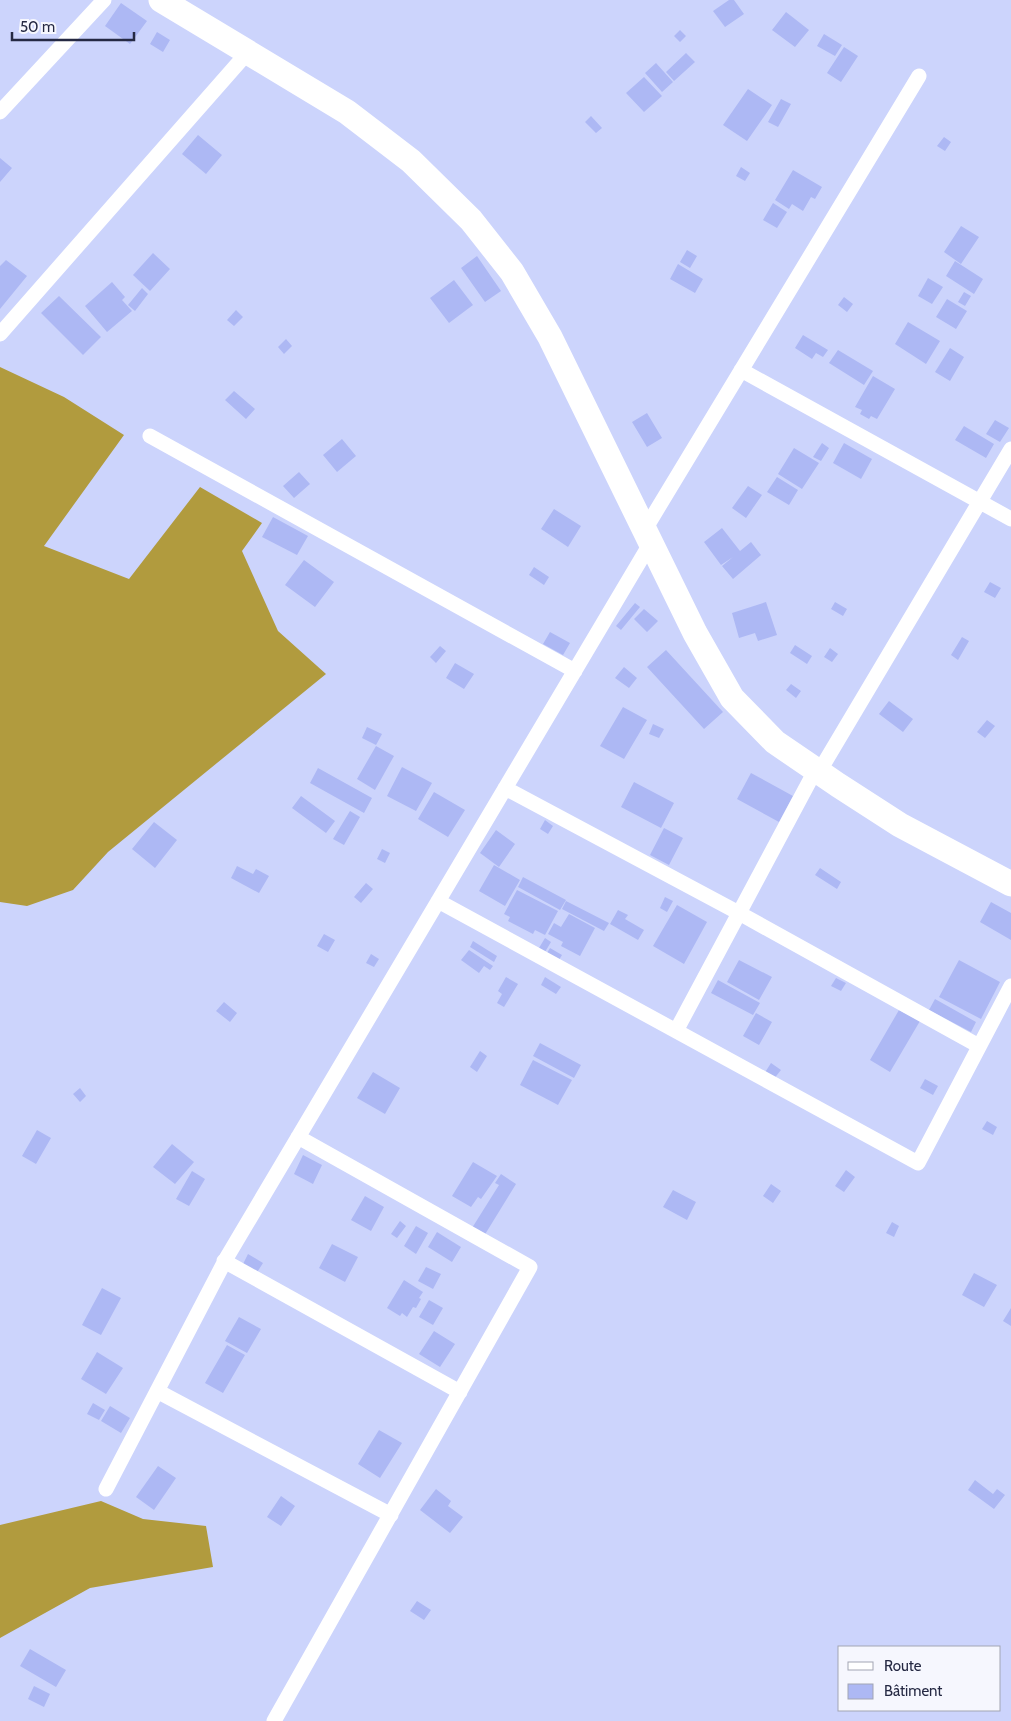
<svg xmlns="http://www.w3.org/2000/svg" width="1011" height="1721" font-family="Cabin,sans-serif">
	<style>
		.forest { fill: #b19b3e }
		.building { fill: #adb8f4 }
		.lines { fill: none; stroke-linecap: round; stroke-linejoin: round }
		.minor { stroke: #fff; stroke-width: 15 }
		.trunk { stroke: #fff; stroke-width: 25 }
	</style>
	<rect width="100%" height="100%" fill="#ccd4fc"/>
	<path class="forest" d="M 0,367 L 64,397 L 124,435 L 44,546 L 129,579 L 200,487 L 262,523 L 242,551 L 278,631 L 326,674 L 108,852 L 73,890 L 27,906 L 0,902 Z
		M 101,1501 L 143,1519 L 206,1526 L 213,1567 L 90,1588 L 0,1638 L 0,1525 Z"/>
	<path class="building" d="M 729,0 L 734,0 L 744,14 L 725,27 L 713,11 Z
		M 121,3 L 147,21 L 130,44 L 105,26 Z
		M 786,12 L 809,30 L 795,47 L 772,30 Z
		M 680,30 L 686,36 L 680,42 L 674,36 Z
		M 157,32 L 170,40 L 163,52 L 150,44 Z
		M 824,34 L 842,45 L 835,56 L 817,46 Z
		M 844,47 L 858,56 L 841,82 L 827,73 Z
		M 686,53 L 695,62 L 674,81 L 666,72 Z
		M 656,63 L 673,82 L 662,92 L 645,73 Z
		M 644,77 L 662,96 L 644,112 L 626,93 Z
		M 748,89 L 772,105 L 747,141 L 723,125 Z
		M 781,99 L 791,104 L 778,127 L 768,122 Z
		M 591,116 L 602,128 L 596,133 L 585,122 Z
		M 198,135 L 222,155 L 206,174 L 182,154 Z
		M 944,137 L 951,142 L 945,151 L 937,146 Z
		M 0,158 L 12,168 L 0,182 Z
		M 741,167 L 750,173 L 745,181 L 736,176 Z
		M 793,170 L 822,187 L 815,199 L 811,197 L 803,211 L 792,204 L 789,209 L 775,200 Z
		M 773,203 L 787,212 L 777,228 L 763,220 Z
		M 961,226 L 979,237 L 961,264 L 944,252 Z
		M 687,250 L 697,256 L 690,268 L 680,262 Z
		M 153,253 L 170,269 L 150,291 L 133,275 Z
		M 477,256 L 501,291 L 485,302 L 461,268 Z
		M 6,260 L 27,276 L 0,309 L 0,266 Z
		M 955,261 L 983,279 L 974,294 L 946,276 Z
		M 678,264 L 703,279 L 695,293 L 670,279 Z
		M 928,278 L 943,287 L 932,304 L 918,296 Z
		M 454,280 L 473,305 L 449,323 L 430,298 Z
		M 112,282 L 125,297 L 122,300 L 132,311 L 107,332 L 85,306 Z
		M 142,288 L 148,294 L 135,311 L 128,305 Z
		M 964,292 L 971,296 L 965,306 L 958,302 Z
		M 59,296 L 101,337 L 83,355 L 41,313 Z
		M 844,297 L 853,304 L 847,312 L 838,305 Z
		M 947,299 L 967,311 L 956,329 L 936,317 Z
		M 236,310 L 243,317 L 234,326 L 227,320 Z
		M 908,322 L 940,341 L 926,364 L 895,344 Z
		M 803,335 L 828,350 L 823,357 L 816,353 L 812,359 L 795,348 Z
		M 286,339 L 292,346 L 284,354 L 278,347 Z
		M 950,348 L 964,357 L 950,381 L 935,372 Z
		M 838,350 L 873,371 L 864,385 L 829,363 Z
		M 873,376 L 895,389 L 877,419 L 871,416 L 869,419 L 860,414 L 862,410 L 855,407 Z
		M 234,391 L 255,409 L 246,419 L 225,400 Z
		M 647,413 L 662,438 L 647,447 L 632,422 Z
		M 995,420 L 1009,428 L 1000,442 L 986,434 Z
		M 964,426 L 994,444 L 986,458 L 955,440 Z
		M 342,439 L 356,456 L 337,472 L 323,455 Z
		M 822,443 L 829,448 L 821,461 L 813,457 Z
		M 844,443 L 872,459 L 861,479 L 833,463 Z
		M 794,448 L 819,463 L 802,489 L 778,474 Z
		M 299,472 L 310,484 L 294,498 L 283,486 Z
		M 777,477 L 798,490 L 789,505 L 767,492 Z
		M 748,486 L 762,495 L 746,518 L 732,508 Z
		M 554,509 L 581,526 L 568,547 L 541,529 Z
		M 273,517 L 308,536 L 297,555 L 262,537 Z
		M 722,528 L 740,551 L 751,542 L 761,555 L 733,579 L 722,566 L 733,557 L 721,565 L 704,542 Z
		M 304,560 L 334,582 L 315,607 L 285,585 Z
		M 534,567 L 549,577 L 544,585 L 529,575 Z
		M 990,582 L 1001,588 L 995,598 L 984,592 Z
		M 766,602 L 777,635 L 758,641 L 755,633 L 739,638 L 732,613 Z
		M 835,602 L 847,609 L 843,616 L 831,609 Z
		M 635,603 L 640,607 L 621,630 L 616,626 Z
		M 644,609 L 658,621 L 647,632 L 634,619 Z
		M 550,632 L 570,643 L 563,655 L 543,644 Z
		M 962,637 L 969,641 L 958,660 L 951,655 Z
		M 795,645 L 812,656 L 807,664 L 790,653 Z
		M 440,646 L 446,651 L 436,663 L 430,657 Z
		M 830,648 L 838,654 L 832,662 L 824,657 Z
		M 666,650 L 723,712 L 704,729 L 647,667 Z
		M 455,663 L 474,674 L 464,689 L 446,678 Z
		M 624,667 L 637,678 L 629,688 L 615,678 Z
		M 791,684 L 801,691 L 796,698 L 786,690 Z
		M 889,701 L 913,719 L 903,732 L 879,714 Z
		M 623,707 L 647,720 L 624,759 L 600,746 Z
		M 987,720 L 995,726 L 985,738 L 977,732 Z
		M 653,724 L 664,729 L 659,738 L 649,734 Z
		M 367,727 L 382,734 L 376,745 L 362,738 Z
		M 376,746 L 394,756 L 375,790 L 357,779 Z
		M 402,767 L 432,783 L 416,811 L 387,796 Z
		M 318,768 L 372,798 L 364,813 L 310,783 Z
		M 751,773 L 793,796 L 779,822 L 737,799 Z
		M 634,782 L 674,803 L 661,828 L 621,807 Z
		M 434,792 L 465,810 L 448,837 L 418,819 Z
		M 301,796 L 335,821 L 326,833 L 292,808 Z
		M 350,811 L 360,817 L 344,845 L 333,839 Z
		M 545,820 L 553,826 L 548,834 L 540,829 Z
		M 154,822 L 177,840 L 155,868 L 132,849 Z
		M 664,828 L 683,838 L 669,865 L 650,855 Z
		M 496,830 L 515,844 L 499,867 L 480,853 Z
		M 382,849 L 390,853 L 385,863 L 377,859 Z
		M 494,865 L 520,880 L 505,906 L 479,891 Z
		M 237,866 L 253,874 L 256,869 L 269,876 L 259,893 L 231,878 Z
		M 820,868 L 841,882 L 837,889 L 815,875 Z
		M 523,877 L 566,900 L 560,910 L 518,887 Z
		M 366,883 L 373,889 L 361,903 L 354,897 Z
		M 517,890 L 558,911 L 545,935 L 535,930 L 533,934 L 508,921 L 510,917 L 504,914 Z
		M 665,897 L 673,901 L 667,912 L 660,908 Z
		M 566,901 L 609,923 L 604,931 L 562,909 Z
		M 991,902 L 1011,913 L 1011,940 L 980,922 Z
		M 677,905 L 707,922 L 684,964 L 653,946 Z
		M 618,910 L 628,915 L 625,919 L 644,930 L 638,940 L 610,924 Z
		M 569,914 L 595,928 L 580,956 L 561,946 L 563,942 L 548,934 L 554,923 L 561,927 Z
		M 324,934 L 335,940 L 328,952 L 317,946 Z
		M 545,938 L 551,942 L 542,957 L 536,953 Z
		M 473,941 L 497,956 L 494,962 L 470,947 Z
		M 550,948 L 562,955 L 556,965 L 544,958 Z
		M 469,950 L 493,966 L 490,970 L 484,966 L 479,973 L 461,960 Z
		M 371,954 L 379,959 L 374,967 L 366,963 Z
		M 739,960 L 772,977 L 759,1000 L 727,982 Z
		M 959,960 L 1000,982 L 981,1019 L 939,997 Z
		M 506,977 L 518,984 L 504,1007 L 497,1003 L 502,994 L 498,991 Z
		M 545,977 L 561,987 L 556,994 L 541,985 Z
		M 836,978 L 846,983 L 841,991 L 831,986 Z
		M 718,980 L 760,1003 L 753,1015 L 711,993 Z
		M 935,999 L 976,1022 L 971,1032 L 929,1010 Z
		M 224,1002 L 237,1013 L 230,1022 L 216,1011 Z
		M 899,1010 L 920,1021 L 890,1072 L 870,1060 Z
		M 756,1013 L 772,1022 L 759,1045 L 743,1036 Z
		M 540,1043 L 581,1065 L 574,1078 L 533,1056 Z
		M 480,1051 L 487,1056 L 477,1072 L 470,1067 Z
		M 533,1060 L 572,1080 L 558,1105 L 520,1085 Z
		M 771,1063 L 781,1070 L 773,1080 L 764,1074 Z
		M 373,1072 L 400,1088 L 385,1114 L 357,1098 Z
		M 925,1079 L 938,1086 L 933,1095 L 920,1088 Z
		M 80,1088 L 86,1096 L 80,1102 L 73,1094 Z
		M 987,1121 L 997,1127 L 993,1135 L 982,1129 Z
		M 37,1130 L 51,1138 L 36,1164 L 22,1156 Z
		M 172,1144 L 194,1162 L 175,1184 L 153,1167 Z
		M 303,1155 L 322,1165 L 313,1184 L 294,1174 Z
		M 473,1162 L 497,1176 L 481,1199 L 478,1197 L 471,1207 L 452,1196 Z
		M 846,1170 L 855,1177 L 844,1192 L 835,1186 Z
		M 192,1171 L 205,1179 L 189,1206 L 176,1199 Z
		M 501,1174 L 516,1184 L 484,1236 L 472,1228 L 499,1185 L 495,1183 Z
		M 771,1184 L 781,1191 L 773,1203 L 763,1196 Z
		M 673,1190 L 696,1202 L 687,1220 L 663,1207 Z
		M 365,1196 L 384,1207 L 371,1231 L 351,1220 Z
		M 400,1221 L 406,1226 L 397,1238 L 391,1234 Z
		M 892,1222 L 899,1226 L 894,1237 L 886,1233 Z
		M 416,1226 L 428,1233 L 416,1254 L 404,1246 Z
		M 437,1232 L 461,1247 L 452,1262 L 428,1247 Z
		M 332,1244 L 358,1257 L 345,1282 L 319,1268 Z
		M 248,1254 L 263,1263 L 256,1274 L 242,1266 Z
		M 426,1267 L 441,1274 L 433,1289 L 418,1281 Z
		M 974,1273 L 997,1285 L 984,1307 L 962,1295 Z
		M 404,1280 L 423,1292 L 419,1298 L 421,1299 L 416,1308 L 413,1307 L 407,1317 L 402,1313 L 400,1316 L 387,1308 Z
		M 102,1288 L 121,1298 L 101,1335 L 82,1325 Z
		M 429,1300 L 443,1308 L 433,1325 L 419,1317 Z
		M 1011,1308 L 1011,1326 L 1003,1321 Z
		M 239,1317 L 261,1329 L 247,1353 L 225,1341 Z
		M 434,1331 L 455,1344 L 440,1367 L 419,1354 Z
		M 227,1345 L 245,1355 L 223,1393 L 205,1383 Z
		M 97,1352 L 123,1368 L 106,1394 L 81,1379 Z
		M 93,1403 L 105,1410 L 99,1420 L 87,1414 Z
		M 110,1406 L 130,1418 L 121,1433 L 101,1421 Z
		M 379,1430 L 402,1443 L 380,1478 L 358,1464 Z
		M 158,1466 L 176,1478 L 154,1510 L 136,1497 Z
		M 975,1480 L 993,1494 L 997,1489 L 1005,1495 L 994,1509 L 968,1490 Z
		M 436,1489 L 451,1501 L 448,1506 L 463,1517 L 450,1533 L 420,1510 Z
		M 281,1496 L 295,1506 L 281,1526 L 267,1517 Z
		M 417,1601 L 431,1610 L 424,1620 L 410,1611 Z
		M 30,1649 L 66,1670 L 56,1687 L 20,1666 Z
		M 34,1686 L 50,1694 L 44,1707 L 28,1699 Z"/>
	<g class="lines">
		<path class="minor" d="M 0,112 L 104,0
			M 0,334 L 248,52
			M 741,370 L 1011,519
			M 150,436 L 575,671
			M 644,531 L 919,76
			M 819,772 L 1011,449
			M 505,788 L 739,913 L 979,1046
			M 438,901 L 918,1163 L 1011,986
			M 676,1031 L 816,769
			M 224,1261 L 460,1392
			M 157,1391 L 391,1515
			M 106,1489 L 227,1257 L 650,544
			M 274,1721 L 530,1267 L 298,1137"/>
		<path class="trunk" d="M 161,0 L 347,112 L 411,161 L 471,220 L 512,272 L 550,337 L 695,633 L 732,698 L 775,742 L 838,785 L 900,825 L 1011,884"/>
	</g>
	<rect x="838" y="1646" width="162" height="65" fill="#f6f7fe" stroke="#a2a5b3"/>
	<rect x="848" y="1662" width="25" height="8" fill="#ffffff" stroke="#a2a5b3"/>
	<text x="884" y="1671" font-size="15" fill="#252943">Route</text>
	<rect x="848" y="1684" width="25" height="15" fill="#adb8f4" stroke="#a2a5b3"/>
	<text x="884" y="1696" font-size="15" fill="#252943">Bâtiment</text>
	<path d="M12 32v8h122v-8" fill="none" stroke="#252943" stroke-width="2.5"/>
	<text x="20" y="32" font-size="15" fill="#252943" stroke="#f6f7fe" stroke-width="4" paint-order="stroke">50 m</text>
</svg>
